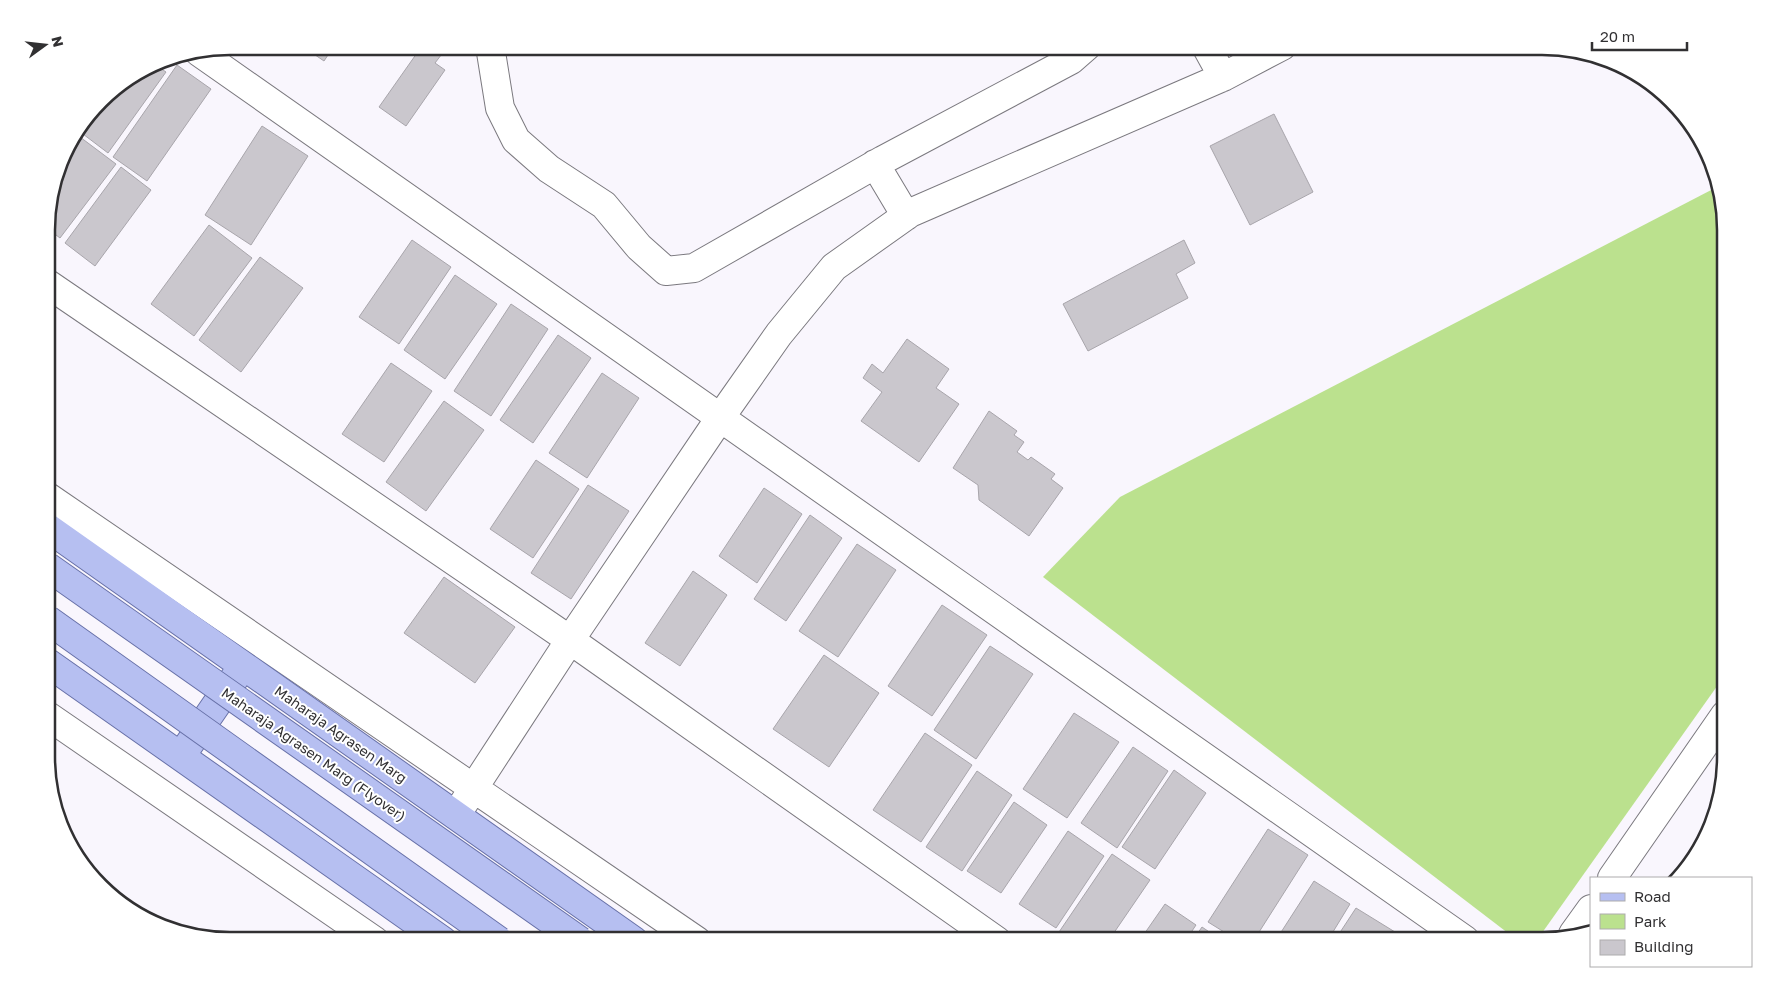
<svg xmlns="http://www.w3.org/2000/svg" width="1772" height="987" font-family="'Golos Text',sans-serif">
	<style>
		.green { fill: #bbe18e }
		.building { fill: #cac7cd; stroke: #a8a5ab }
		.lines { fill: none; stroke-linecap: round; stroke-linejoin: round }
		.minor-casing { stroke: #7b797f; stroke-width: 30 }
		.major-casing { stroke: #6871a8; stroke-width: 30 }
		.minor { stroke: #fff; stroke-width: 28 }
		.major { stroke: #b6bff1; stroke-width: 28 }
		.major-bridge-casing { stroke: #6871a8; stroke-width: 30; stroke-linecap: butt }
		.major-bridge { stroke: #b6bff1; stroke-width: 28 }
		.labels { text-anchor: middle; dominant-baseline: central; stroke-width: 4; stroke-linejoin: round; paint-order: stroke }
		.street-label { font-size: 14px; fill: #313032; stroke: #fff }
		.rim { fill: none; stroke: #313032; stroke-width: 2.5 }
	</style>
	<rect width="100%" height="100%" fill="#f9f6fd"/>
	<path class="green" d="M 1715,188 L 1725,218 L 1725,675 L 1537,940 L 1517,940 L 1043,577 L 1120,497 Z"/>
	<path class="building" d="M 302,46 L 334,46 L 324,61 Z
		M 407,46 L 448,46 L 435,63 L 445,70 L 406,126 L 379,107 L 417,53 Z
		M 154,64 L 166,72 L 108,153 L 79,131 L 109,92 Z
		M 177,65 L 211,89 L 147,181 L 113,157 Z
		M 1274,114 L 1313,192 L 1250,225 L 1210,146 Z
		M 262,126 L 308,156 L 251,245 L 205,215 Z
		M 76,134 L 116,164 L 60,238 L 48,229 L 48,207 L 65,149 Z
		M 121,167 L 151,190 L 95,266 L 65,243 Z
		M 209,225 L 252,258 L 194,336 L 151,304 Z
		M 412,240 L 451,267 L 399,344 L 359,317 Z
		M 1184,240 L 1195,263 L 1176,274 L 1188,298 L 1088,351 L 1063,304 Z
		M 260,257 L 303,288 L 241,372 L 199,340 Z
		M 455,275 L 497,304 L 445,379 L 404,350 Z
		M 511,304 L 548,329 L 491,416 L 454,391 Z
		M 558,335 L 591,358 L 533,443 L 500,420 Z
		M 907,339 L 949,369 L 936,388 L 959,404 L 919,462 L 861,421 L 882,392 L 863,378 L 872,364 L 883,373 Z
		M 391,363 L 432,391 L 384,462 L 342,434 Z
		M 602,373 L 639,398 L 587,478 L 549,453 Z
		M 444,401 L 484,430 L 426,511 L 386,482 Z
		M 989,411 L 1017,431 L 1014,435 L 1024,442 L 1017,452 L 1028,460 L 1031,457 L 1055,474 L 1051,479 L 1063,488 L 1029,536 L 979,500 L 978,485 L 953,468 Z
		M 536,460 L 579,489 L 533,558 L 490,529 Z
		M 588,485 L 629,511 L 571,599 L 531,573 Z
		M 764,488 L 802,514 L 757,583 L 719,556 Z
		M 810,515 L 842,538 L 786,621 L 754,599 Z
		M 857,544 L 896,570 L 838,657 L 799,631 Z
		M 693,571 L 727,595 L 680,666 L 645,643 Z
		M 444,577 L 515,627 L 475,683 L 404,633 Z
		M 942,605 L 987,635 L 932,716 L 888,686 Z
		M 990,646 L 1033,674 L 976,759 L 934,730 Z
		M 824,655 L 879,693 L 829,767 L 773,729 Z
		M 1074,713 L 1119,742 L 1067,818 L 1023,789 Z
		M 925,733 L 972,765 L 921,842 L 873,810 Z
		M 1133,747 L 1168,771 L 1117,848 L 1081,823 Z
		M 1174,770 L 1206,793 L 1155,869 L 1122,847 Z
		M 977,771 L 1012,795 L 962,871 L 926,847 Z
		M 1014,802 L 1047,825 L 1001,893 L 967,871 Z
		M 1268,829 L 1308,855 L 1254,940 L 1237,940 L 1208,922 Z
		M 1068,831 L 1104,856 L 1056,928 L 1019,904 Z
		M 1112,854 L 1150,880 L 1109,940 L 1066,941 L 1057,935 Z
		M 1314,881 L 1350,904 L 1328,940 L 1276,940 Z
		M 1165,904 L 1196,925 L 1186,940 L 1140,940 Z
		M 1356,908 L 1395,932 L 1390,940 L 1335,940 Z
		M 1202,927 L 1221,940 L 1193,940 Z"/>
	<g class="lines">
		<defs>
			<path id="minor" d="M 490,46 L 500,108 L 516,140 L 549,169 L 604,205 L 639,247 L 666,271 L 694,268 L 883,160 L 1071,60 L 1087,46
				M 1206,46 L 1223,77
				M 199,52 L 1465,940
				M 875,164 L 906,216
				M 48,284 L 570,640 L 997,941
				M 48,497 L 697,941
				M 48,716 L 375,941
				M 456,815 L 570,640 L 720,418 L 779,334 L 834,267 L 910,213 L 1223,77 L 1282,46
				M 1612,878 L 1725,715
				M 1573,934 L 1591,909"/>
			<path id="major" d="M 48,528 L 634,941
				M 48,663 L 443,941
				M 181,756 L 238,673"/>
		</defs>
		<use href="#minor" class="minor-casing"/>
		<use href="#major" class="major-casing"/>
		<use href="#minor" class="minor"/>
		<use href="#major" class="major"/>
		<defs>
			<path id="major-bridge" d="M 48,567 L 580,941
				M 48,620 L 499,941"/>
		</defs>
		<use href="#major-bridge" class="major-bridge-casing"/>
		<use href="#major-bridge" class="major-bridge"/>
	</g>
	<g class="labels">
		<g class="street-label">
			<text transform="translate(341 734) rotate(35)">Maharaja Agrasen Marg</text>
			<text transform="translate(314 754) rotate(35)">Maharaja Agrasen Marg (Flyover)</text>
		</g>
	</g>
	<path d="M0 0H1772V987H0ZM230 55H1542A175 175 0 0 1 1717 230V757A175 175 0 0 1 1542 932H230A175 175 0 0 1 55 757V230A175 175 0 0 1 230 55Z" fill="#fff" fill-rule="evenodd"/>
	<path class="rim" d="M230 55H1542A175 175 0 0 1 1717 230V757A175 175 0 0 1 1542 932H230A175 175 0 0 1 55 757V230A175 175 0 0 1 230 55Z"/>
	<rect x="1590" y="877" width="162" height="90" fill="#ffffff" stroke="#adacad"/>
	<rect x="1600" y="893" width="25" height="8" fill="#b6bff1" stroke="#adacad"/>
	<text x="1634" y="902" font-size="15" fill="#313032">Road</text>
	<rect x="1600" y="914" width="25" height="15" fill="#bbe18e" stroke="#adacad"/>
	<text x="1634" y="927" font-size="15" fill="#313032">Park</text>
	<rect x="1600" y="940" width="25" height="15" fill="#cac7cd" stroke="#adacad"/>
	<text x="1634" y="952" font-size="15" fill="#313032">Building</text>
	<g transform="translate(45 45) rotate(75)" stroke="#ffffff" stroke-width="4" paint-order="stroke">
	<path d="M0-4L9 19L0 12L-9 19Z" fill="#313032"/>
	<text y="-8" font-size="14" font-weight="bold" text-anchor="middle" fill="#313032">N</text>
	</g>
	<path d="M1592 42v8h95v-8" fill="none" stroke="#313032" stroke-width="2.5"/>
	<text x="1600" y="42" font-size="15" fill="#313032" stroke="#ffffff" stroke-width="4" paint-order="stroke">20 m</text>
</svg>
